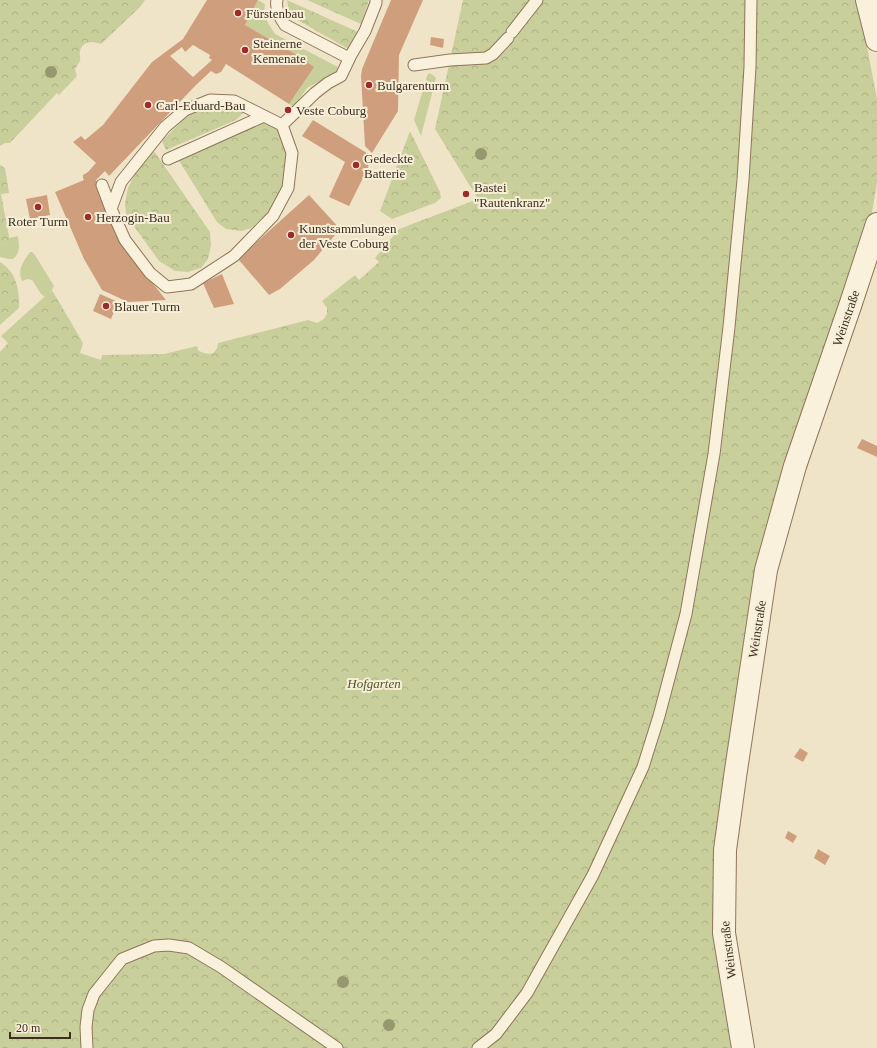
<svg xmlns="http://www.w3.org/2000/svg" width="877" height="1048" font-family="Georgia,serif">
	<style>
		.grass { fill: #c9cf9b }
		.park { fill: url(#park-crowns) }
		.building { fill: #cf9f7d; fill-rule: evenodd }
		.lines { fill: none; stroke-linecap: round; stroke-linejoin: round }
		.lane-casing { stroke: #8d765c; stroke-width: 13 }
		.street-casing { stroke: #8d765c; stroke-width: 24 }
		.lane { stroke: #faf1dc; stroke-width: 11 }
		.street { stroke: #faf1dc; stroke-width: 22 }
		.tree { fill: #96986f }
		.poi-dot { fill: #9e2a2b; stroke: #f7eed8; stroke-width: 1.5 }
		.labels { text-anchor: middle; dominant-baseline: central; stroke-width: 4; stroke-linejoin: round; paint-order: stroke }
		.poi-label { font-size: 13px; fill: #3d2e20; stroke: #f7eed8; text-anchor: start }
		.street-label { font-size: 13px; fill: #3d2e20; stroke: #f7eed8 }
		.park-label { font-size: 13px; font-style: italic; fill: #4d5a26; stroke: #f7eed8 }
	</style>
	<defs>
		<pattern id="park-crowns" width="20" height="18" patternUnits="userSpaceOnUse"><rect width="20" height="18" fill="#c9cf9b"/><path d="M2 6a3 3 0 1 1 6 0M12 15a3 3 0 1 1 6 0" fill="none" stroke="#aeb285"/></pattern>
	</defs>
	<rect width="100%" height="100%" fill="#f0e4c8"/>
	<path class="grass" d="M 258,0 L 265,4 L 264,13 L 268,23 L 275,34 L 338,67 L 335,73 L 307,88 L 294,107 L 289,104 L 297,55 L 245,25 Z
		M 429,73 L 433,75 L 436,78 L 421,136 L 414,120 L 427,76 Z
		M 18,236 C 19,246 21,252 13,259 L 8,259 L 0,257 L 0,245 L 9,242 L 9,238 Z
		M 30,252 L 32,252 L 35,255 L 54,286 L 52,290 L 45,297 L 41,294 L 32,280 L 28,279 L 22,281 C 17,270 23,262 30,252 Z"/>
	<path class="park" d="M 0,0 L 145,0 L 140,7 L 101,44 C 93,41 82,41 80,51 C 79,54 81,58 80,61 C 79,63 76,67 75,69 L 77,76 L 59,95 L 57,93 L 10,143 L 5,143 L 0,146 Z
		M 287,0 L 358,32 L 350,50 L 294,18 L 289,11 Z
		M 307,0 L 369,0 L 361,24 Z
		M 463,0 L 858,0 L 877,99 L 877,183 L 871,218 L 789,463 L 718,848 L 735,1048 L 0,1048 L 0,352 L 8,343 L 1,336 L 52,290 L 83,343 L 80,353 L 101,360 L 102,355 L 164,354 L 197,346 L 198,350 C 207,356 217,356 218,343 L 308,320 L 317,323 L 324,319 L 327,314 L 327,308 L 322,301 L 355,275 L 359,280 L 379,262 L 375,258 L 399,229 L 478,199 L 435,129 Z
		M 221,105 L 245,111 L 237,119 L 229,123 L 166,150 L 162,141 L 192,111 L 203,107 Z
		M 272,120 L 281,125 L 289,168 L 275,207 L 251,228 L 242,231 L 226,229 L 217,222 L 178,159 L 262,122 Z
		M 410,131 L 440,192 L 441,198 L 435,203 L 392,219 L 380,211 Z
		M 154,151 L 210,232 L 211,245 L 208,259 L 201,268 L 188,272 L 175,271 L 159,261 L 126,215 L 125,203 L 128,188 L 139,166 Z
		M 0,165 L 5,168 L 9,193 L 1,194 L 10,242 L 0,245 Z
		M 0,262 C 16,271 20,291 19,308 L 0,325 Z"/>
	<path class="building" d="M 207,0 L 258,0 L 245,25 L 297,55 L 314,67 L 289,104 L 226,64 L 221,72 L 216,74 L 211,71 L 196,85 L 109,176 L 105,171 L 96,180 L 121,243 L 166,300 L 128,302 L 102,290 L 84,259 L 55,192 L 84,180 L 83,178 L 83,175 L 88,172 L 96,163 L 73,142 L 81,136 L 85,140 L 103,125 L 152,62 L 183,39 ZM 193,45 L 210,55 L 209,58 L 212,60 L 193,77 L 170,56 L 182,47 L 185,52 Z
		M 391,0 L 423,0 L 399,55 L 398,111 L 372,153 L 365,146 L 361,76 L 362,69 Z
		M 431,37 L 444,39 L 443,48 L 430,45 Z
		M 313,120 L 370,155 L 368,168 L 349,206 L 329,197 L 345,162 L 302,136 Z
		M 47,195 L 50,215 L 30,219 L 26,199 Z
		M 309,195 L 340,229 L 314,260 L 280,289 L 269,295 L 238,259 Z
		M 222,274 L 234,304 L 214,308 L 203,283 Z
		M 100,294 L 118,302 L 111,319 L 93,311 Z
		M 862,439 L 877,446 L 877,457 L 857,448 Z
		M 800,748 L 808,753 L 803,762 L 794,757 Z
		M 788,831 L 797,836 L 793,843 L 785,838 Z
		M 818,849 L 830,856 L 825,865 L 814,858 Z"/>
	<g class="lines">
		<defs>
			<path id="lane" d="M 277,0 C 275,9 280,18 285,25 L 345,56
				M 512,32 L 537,0
				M 414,65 L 450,60 L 486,58 L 493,54 L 508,38
				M 282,125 L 315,93 L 328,83 L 341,76 L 351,55 L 365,31 L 376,3 L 376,0
				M 168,159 L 264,116
				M 102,185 L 111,209 L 125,240 L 150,273 L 167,287 L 191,284 L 234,256 L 273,216 L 288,188 L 292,153 L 282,125 L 234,101 L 210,100 L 185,110 L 165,127 L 121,182 L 111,209
				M 87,1048 L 86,1027 L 88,1010 L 94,994 L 122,959 L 154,946 L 169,945 L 189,948 L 221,967 L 337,1048
				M 478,1048 L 496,1034 L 527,993 L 593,875 L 643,767 L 659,716 L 686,614 L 714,454 L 729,327 L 743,180 L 750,67 L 751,0"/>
			<path id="street" d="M 867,0 L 877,40
				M 743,1048 L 724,933 L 725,850 L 735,777 L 766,570 L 795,466 L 851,303 L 877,224"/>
		</defs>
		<use href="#lane" class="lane-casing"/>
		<use href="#street" class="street-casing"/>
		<use href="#lane" class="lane"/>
		<use href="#street" class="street"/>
	</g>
	<g class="tree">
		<circle cx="51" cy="72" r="6"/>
		<circle cx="481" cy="154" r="6"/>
		<circle cx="343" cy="982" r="6"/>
		<circle cx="389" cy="1025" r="6"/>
	</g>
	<g class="poi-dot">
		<circle cx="238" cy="13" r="4"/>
		<circle cx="245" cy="50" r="4"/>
		<circle cx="369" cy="85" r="4"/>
		<circle cx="148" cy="105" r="4"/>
		<circle cx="288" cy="110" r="4"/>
		<circle cx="356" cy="165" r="4"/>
		<circle cx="466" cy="194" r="4"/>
		<circle cx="38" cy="207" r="4"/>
		<circle cx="88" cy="217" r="4"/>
		<circle cx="291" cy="235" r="4"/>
		<circle cx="106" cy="306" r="4"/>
	</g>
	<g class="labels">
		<g class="poi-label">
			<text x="246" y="13">Fürstenbau</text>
			<text x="253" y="43">Steinerne<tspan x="253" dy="15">Kemenate</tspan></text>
			<text x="377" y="85">Bulgarenturm</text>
			<text x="156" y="105">Carl-Eduard-Bau</text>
			<text x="296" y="110">Veste Coburg</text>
			<text x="364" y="158">Gedeckte<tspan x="364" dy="15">Batterie</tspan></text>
			<text x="474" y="187">Bastei<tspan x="474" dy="15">"Rautenkranz"</tspan></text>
			<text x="96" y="217">Herzogin-Bau</text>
			<text x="38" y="221" text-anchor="middle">Roter Turm</text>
			<text x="299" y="228">Kunstsammlungen<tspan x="299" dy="15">der Veste Coburg</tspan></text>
			<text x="114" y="306">Blauer Turm</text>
		</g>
		<g class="street-label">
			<text transform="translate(846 318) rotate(-71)">Weinstraße</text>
			<text transform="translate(757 629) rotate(-81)">Weinstraße</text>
			<text transform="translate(728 950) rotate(-97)">Weinstraße</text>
		</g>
		<g class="park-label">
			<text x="374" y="683">Hofgarten</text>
		</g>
	</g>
	<path d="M10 1032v6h60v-6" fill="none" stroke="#3d2e20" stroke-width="2"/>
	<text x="16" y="1032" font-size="12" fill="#3d2e20" stroke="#f7eed8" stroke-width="3" paint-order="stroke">20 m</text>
</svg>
